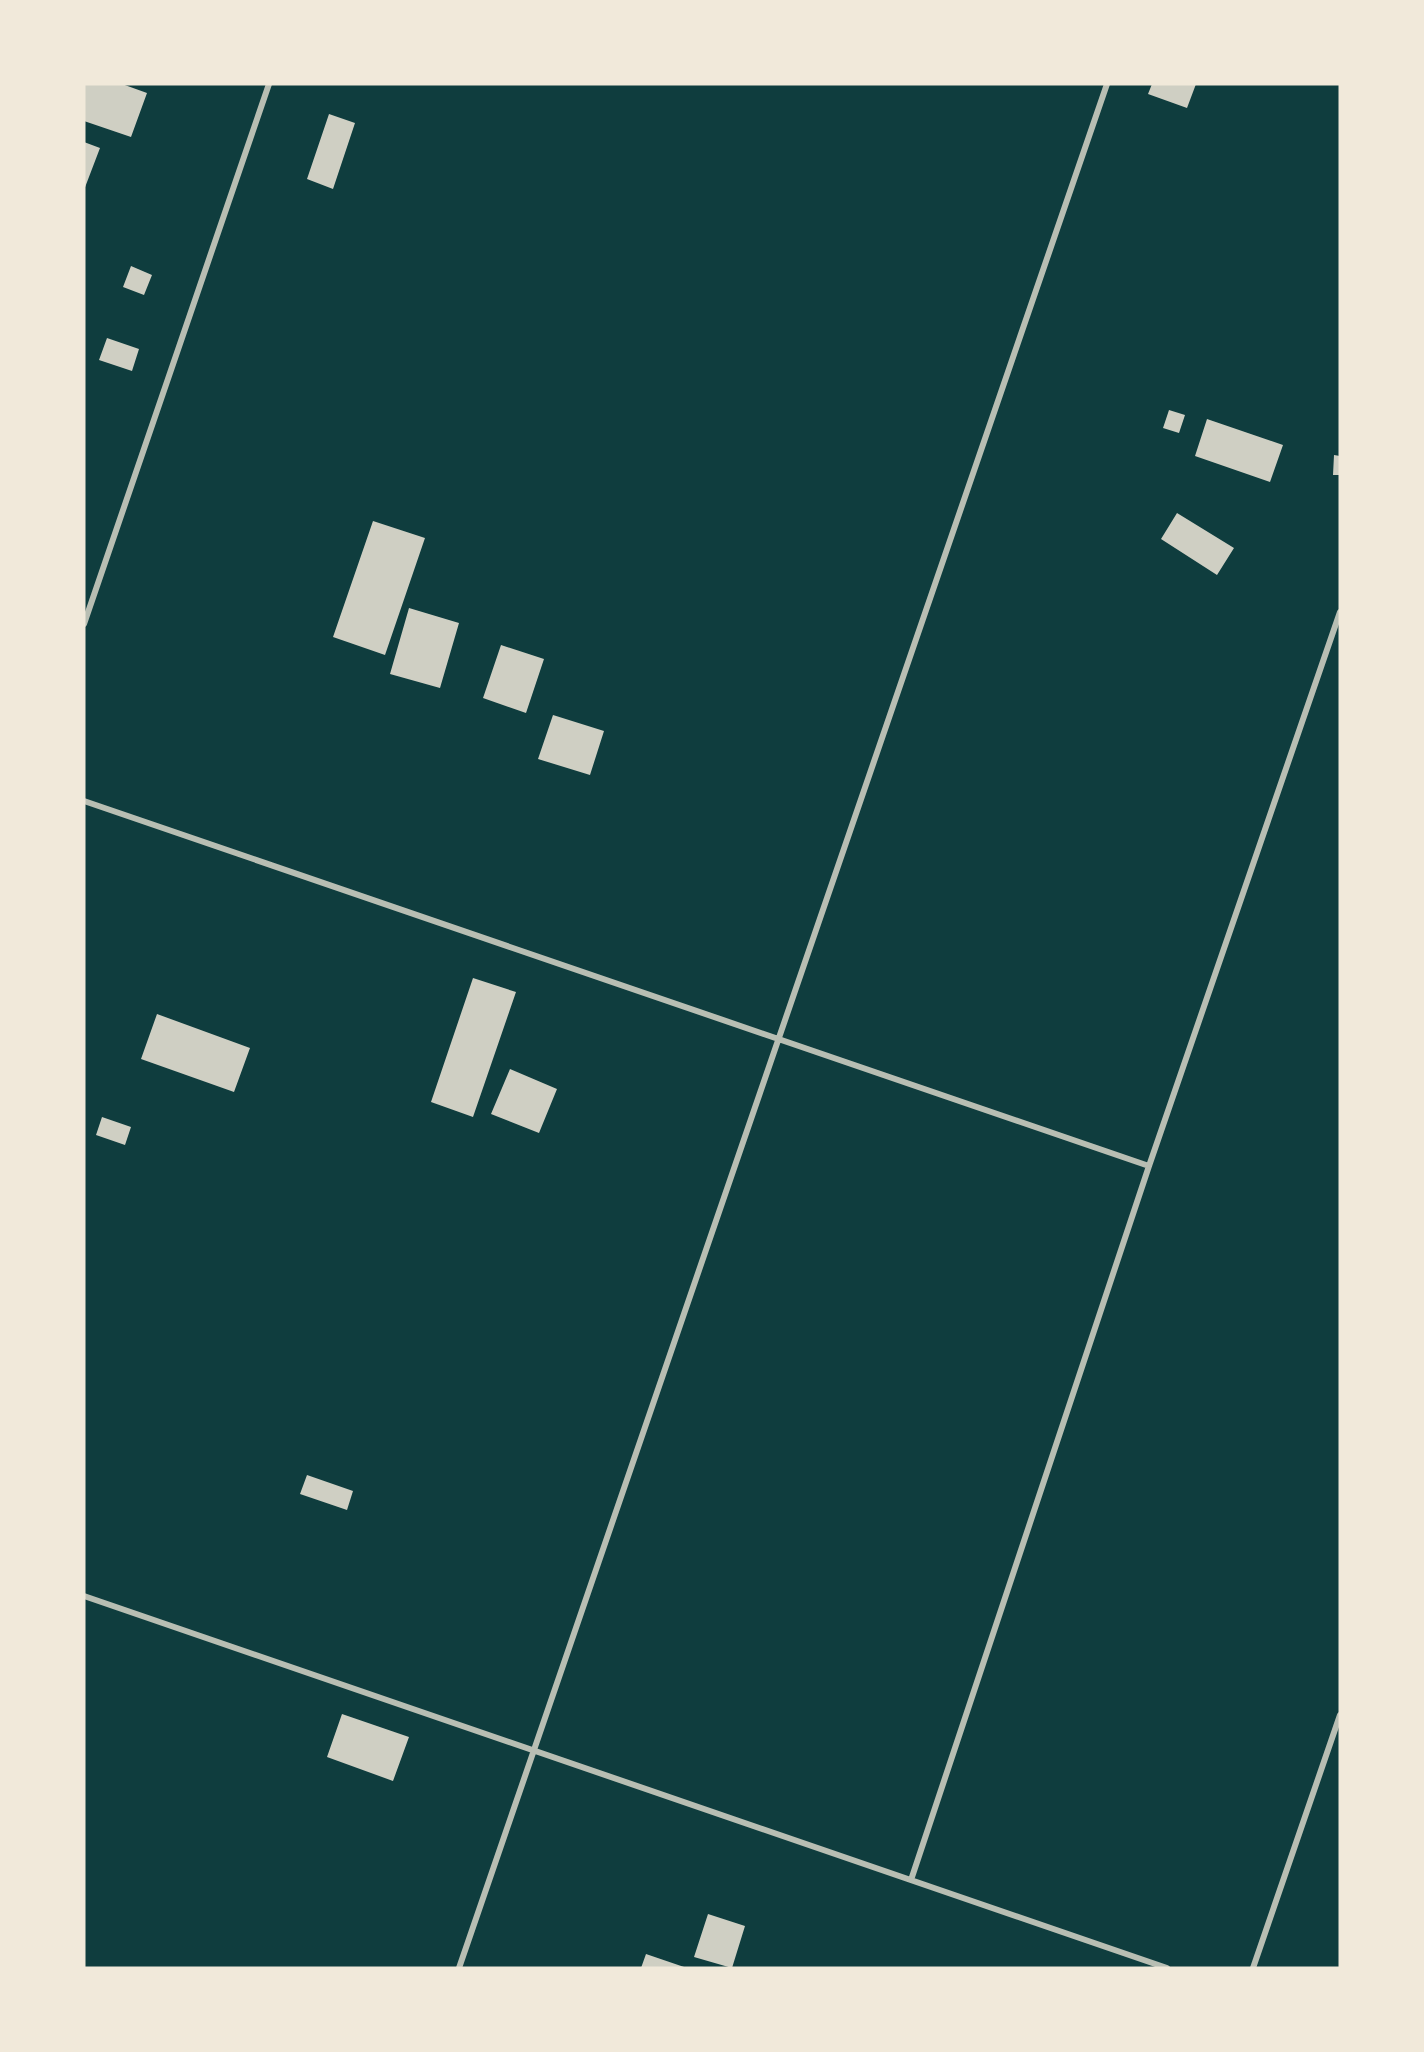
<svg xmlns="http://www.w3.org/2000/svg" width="1424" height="2052" font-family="'Times New Roman',serif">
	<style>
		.building { fill: #cfcfc3 }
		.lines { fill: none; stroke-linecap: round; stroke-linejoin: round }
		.minor { stroke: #b8beb3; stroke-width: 6 }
	</style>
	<rect width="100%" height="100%" fill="#0f3d3e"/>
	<path class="building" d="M 84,84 L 122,84 L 147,93 L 131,137 L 84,121 Z
		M 1152,84 L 1196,84 L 1187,108 L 1148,94 Z
		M 329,114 L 355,123 L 333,189 L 307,179 Z
		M 84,142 L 100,148 L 84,190 Z
		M 131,266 L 152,275 L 144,295 L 123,287 Z
		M 107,338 L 139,349 L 132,371 L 99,360 Z
		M 1169,410 L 1185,415 L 1179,433 L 1163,428 Z
		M 1207,419 L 1283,445 L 1270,482 L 1195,456 Z
		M 1334,455 L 1340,456 L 1340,475 L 1333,475 Z
		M 1177,513 L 1234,548 L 1217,575 L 1161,539 Z
		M 373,521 L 425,538 L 385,655 L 333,637 Z
		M 409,608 L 459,623 L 440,688 L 390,674 Z
		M 501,645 L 544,659 L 526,713 L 483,698 Z
		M 553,715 L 604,731 L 590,775 L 538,759 Z
		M 473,978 L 516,992 L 473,1117 L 431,1102 Z
		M 157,1014 L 250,1048 L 234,1092 L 141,1059 Z
		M 510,1069 L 557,1089 L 539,1133 L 491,1114 Z
		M 102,1117 L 131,1127 L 125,1145 L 96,1135 Z
		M 307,1475 L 353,1491 L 347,1510 L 300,1494 Z
		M 342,1714 L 409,1737 L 393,1781 L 327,1757 Z
		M 708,1914 L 745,1926 L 732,1968 L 694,1957 Z
		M 646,1954 L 687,1968 L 641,1968 Z"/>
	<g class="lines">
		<path class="minor" d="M 84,624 L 269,84
			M 84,801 L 1149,1166
			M 84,1596 L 1167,1968
			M 911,1880 L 1149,1166 L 1340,612
			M 459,1968 L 1107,84
			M 1253,1968 L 1340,1715"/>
	</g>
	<rect width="1424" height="2052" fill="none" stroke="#f1e9da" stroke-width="171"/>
</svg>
